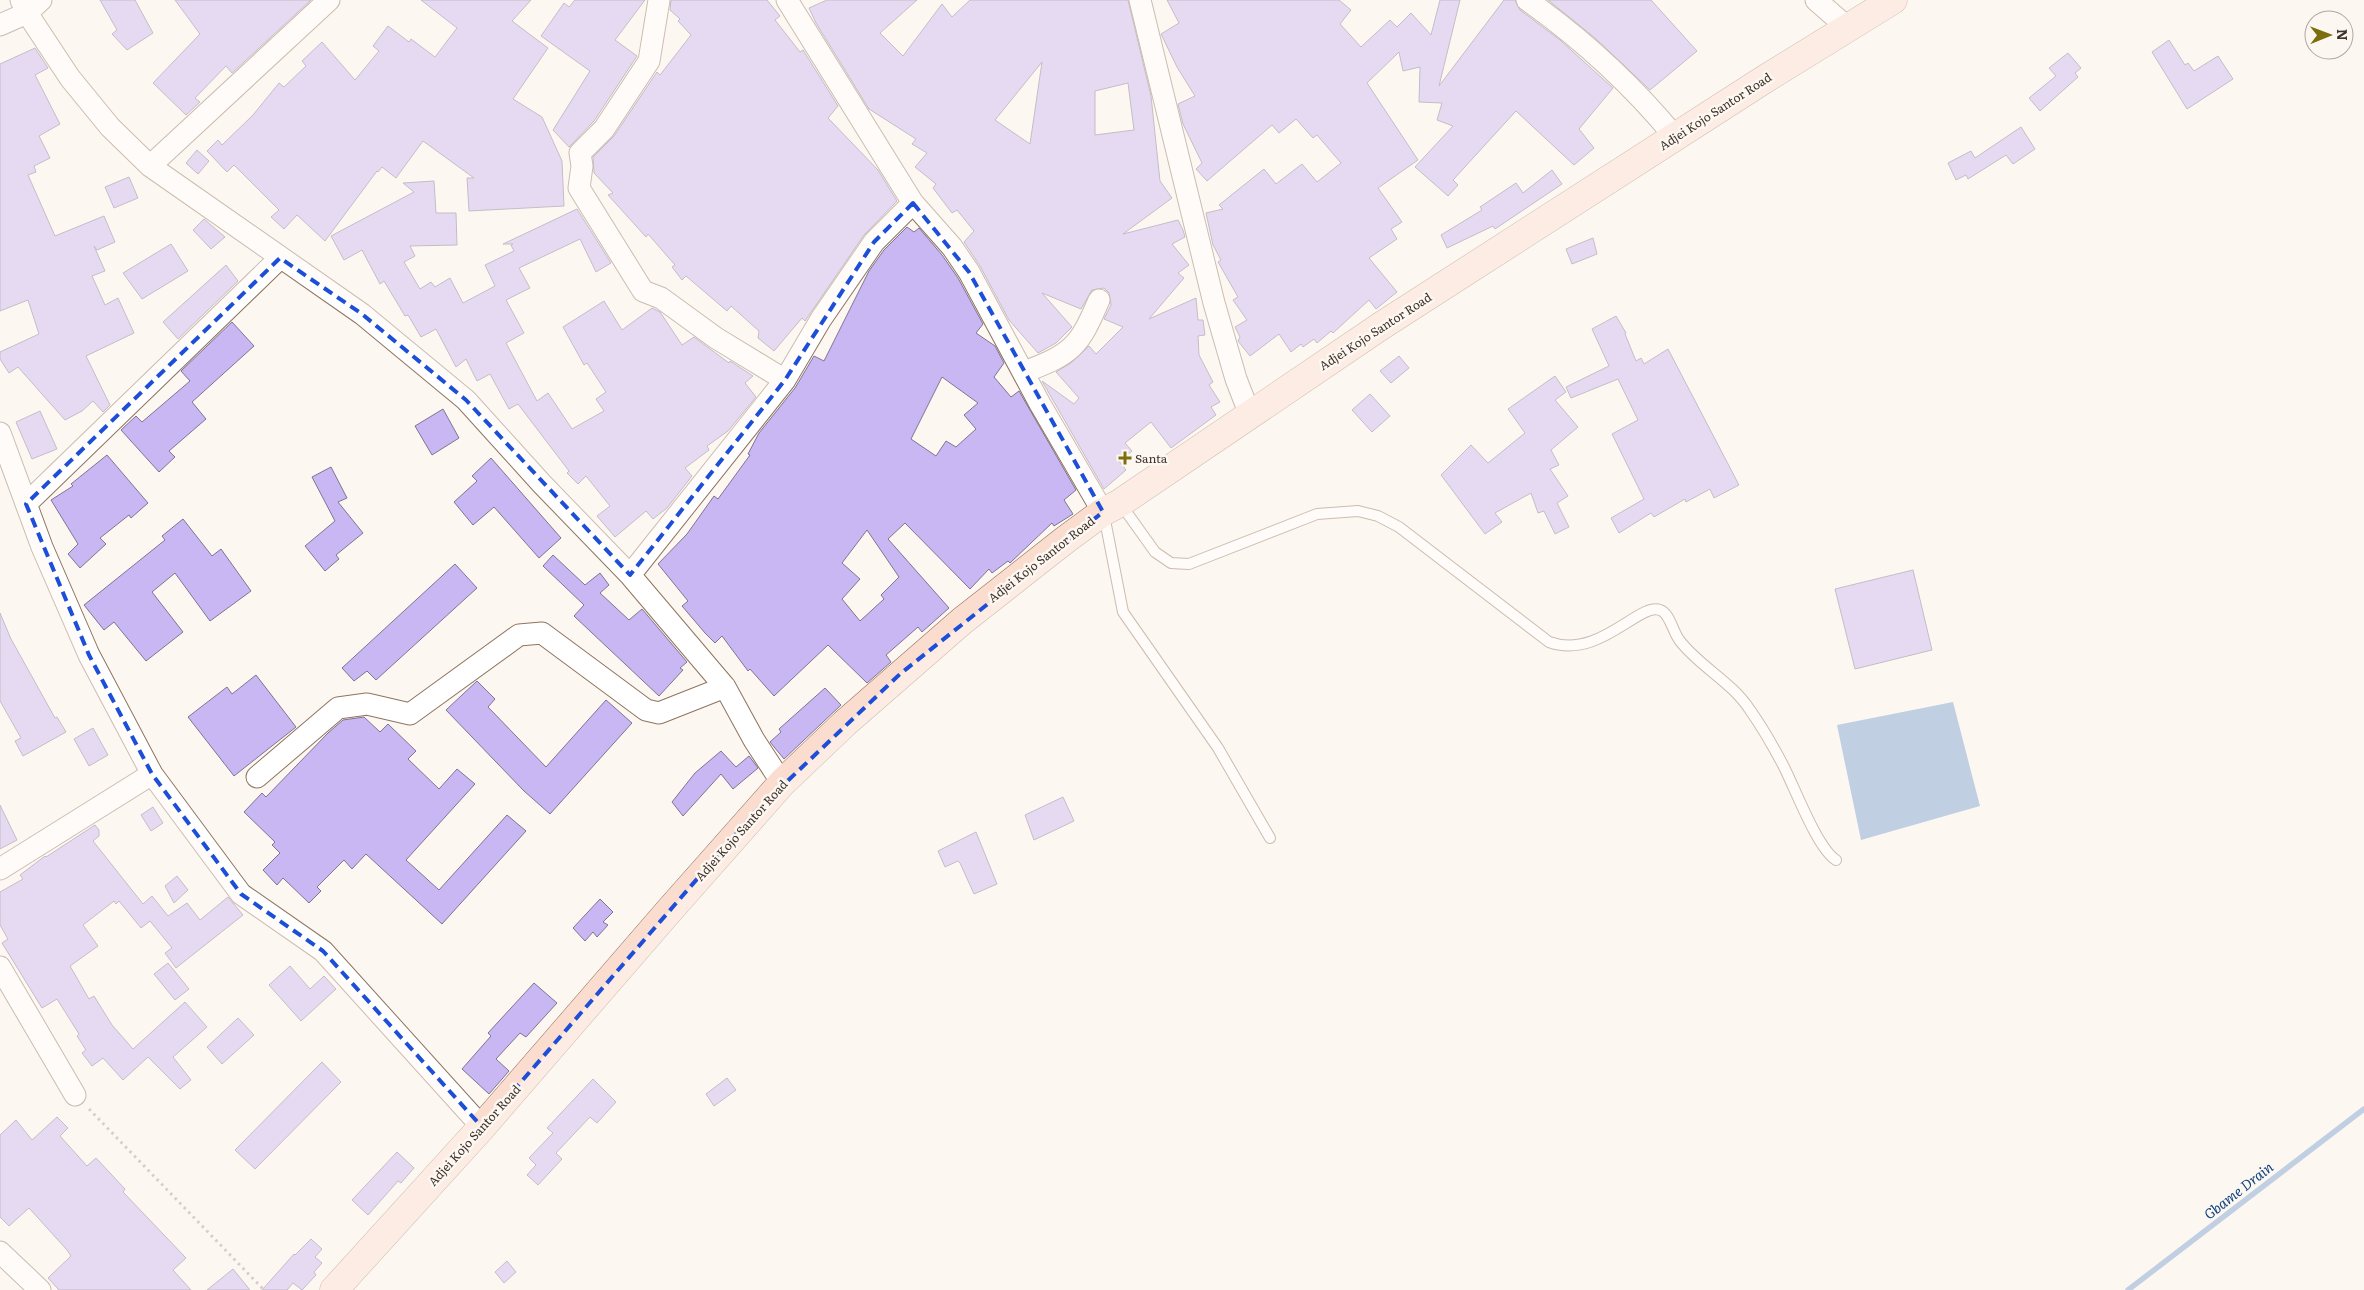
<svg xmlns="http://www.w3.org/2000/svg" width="2364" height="1290" font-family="Literata,serif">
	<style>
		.water { fill: #789ed1 }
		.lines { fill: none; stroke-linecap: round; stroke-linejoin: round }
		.stream { stroke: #789ed1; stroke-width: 5.5 }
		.building { fill: #c9b7f3; stroke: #7e7592; fill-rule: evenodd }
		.lane-casing { stroke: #8f745f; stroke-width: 12 }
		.street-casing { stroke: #8f745f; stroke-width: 23 }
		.secondary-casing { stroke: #8f745f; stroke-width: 29 }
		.path { stroke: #a79e97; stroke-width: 3; stroke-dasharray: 2.5 4; stroke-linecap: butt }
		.lane { stroke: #fff; stroke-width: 10 }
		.street { stroke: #fff; stroke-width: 21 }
		.secondary { stroke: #fbddd0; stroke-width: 28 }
		.marked { fill: none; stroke: #1d4ed8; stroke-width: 4; stroke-dasharray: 10 6; stroke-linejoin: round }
		.poi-dot { fill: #7c6e0c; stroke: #fdf7f2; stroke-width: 2 }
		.labels { text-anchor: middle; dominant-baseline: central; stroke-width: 5; stroke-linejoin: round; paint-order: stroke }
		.street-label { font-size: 12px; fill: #3d3128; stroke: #fdf7f2 }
		.poi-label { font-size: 12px; fill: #3d3128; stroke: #fdf7f2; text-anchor: start }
		.water-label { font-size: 14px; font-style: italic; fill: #0f427f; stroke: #fdf7f2 }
	</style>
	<rect width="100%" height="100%" fill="#fdf7f2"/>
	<path class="water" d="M 1953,702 L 1980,806 L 1861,840 L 1837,725 Z"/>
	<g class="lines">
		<path class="stream" d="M 2128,1290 L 2364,1109"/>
	</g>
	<path class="building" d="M 100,0 L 135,0 L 153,33 L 127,50 L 112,34 L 117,30 Z
		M 175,0 L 311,0 L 232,73 L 226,66 L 195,98 L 200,102 L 186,115 L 153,83 L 200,34 Z
		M 421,0 L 531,0 L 512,21 L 548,48 L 513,99 L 542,117 L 562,161 L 564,206 L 469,211 L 467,178 L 474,178 L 423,141 L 396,178 L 382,167 L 378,172 L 377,171 L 325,241 L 297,215 L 284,229 L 271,217 L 279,210 L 234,165 L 227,172 L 207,151 L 218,140 L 222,145 L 253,115 L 279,83 L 284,87 L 306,66 L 302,61 L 322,42 L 355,80 L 379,51 L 373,46 L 388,26 L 409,42 L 411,39 L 435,57 L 457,28 Z
		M 575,0 L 645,0 L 615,40 L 637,56 L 594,121 L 569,147 L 553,130 L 590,71 L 541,36 L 564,3 L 569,7 Z
		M 671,0 L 767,0 L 780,16 L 775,20 L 800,52 L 803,50 L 838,106 L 828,118 L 878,170 L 897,201 L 864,235 L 805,321 L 802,318 L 774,351 L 758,338 L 759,331 L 731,306 L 727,311 L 686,276 L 682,280 L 672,267 L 675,265 L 648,234 L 646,237 L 608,195 L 613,193 L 594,173 L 593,157 L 614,136 L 657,72 L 660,75 L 691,35 L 678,21 L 680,19 L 670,10 Z
		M 827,0 L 917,0 L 880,33 L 903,56 L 942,4 L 952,17 L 970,0 L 1128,0 L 1151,96 L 1160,181 L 1172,198 L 1123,234 L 1178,220 L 1183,230 L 1185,237 L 1172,244 L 1189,265 L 1178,273 L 1184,278 L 1149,319 L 1196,298 L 1198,320 L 1203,320 L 1205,335 L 1198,336 L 1199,355 L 1213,382 L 1209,385 L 1220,402 L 1211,407 L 1216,415 L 1171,448 L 1151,422 L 1125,443 L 1132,451 L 1119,461 L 1126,470 L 1104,489 L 1042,381 L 1074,404 L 1079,398 L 1056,372 L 1071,363 L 1089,346 L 1096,354 L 1123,327 L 1104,319 L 1111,305 L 1109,293 L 1104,288 L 1092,290 L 1081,309 L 1042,293 L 1072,327 L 1056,343 L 1038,353 L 1009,320 L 980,266 L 964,242 L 974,231 L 957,210 L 952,213 L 933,188 L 936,184 L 915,167 L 927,153 L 912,144 L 916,139 L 869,109 L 816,23 L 809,8 ZM 1042,62 L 1030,144 L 995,120 ZM 1128,83 L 1134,130 L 1095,135 L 1095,91 Z
		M 1167,0 L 1339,0 L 1351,10 L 1340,24 L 1361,47 L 1390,20 L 1397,27 L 1411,13 L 1431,35 L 1440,0 L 1460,0 L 1439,86 L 1504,0 L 1515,0 L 1520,10 L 1560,40 L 1613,88 L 1579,129 L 1594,148 L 1574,165 L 1516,111 L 1453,180 L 1458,185 L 1448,196 L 1415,167 L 1453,126 L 1437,120 L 1442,103 L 1419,102 L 1420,67 L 1403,71 L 1399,52 L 1367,83 L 1418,160 L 1378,188 L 1402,222 L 1391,229 L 1397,239 L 1369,258 L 1397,292 L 1376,309 L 1369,300 L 1333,333 L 1331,331 L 1317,343 L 1314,339 L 1303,347 L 1301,344 L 1291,352 L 1279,334 L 1250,356 L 1238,341 L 1240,337 L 1235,327 L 1247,320 L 1233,300 L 1238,297 L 1218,262 L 1221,260 L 1213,245 L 1206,213 L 1223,209 L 1219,205 L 1264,169 L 1276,184 L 1302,164 L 1317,182 L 1341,163 L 1317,135 L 1313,138 L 1296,119 L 1279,133 L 1272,125 L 1207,181 L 1196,169 L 1202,163 L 1183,124 L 1178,104 L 1195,96 L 1177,67 L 1161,34 L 1179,23 Z
		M 1548,0 L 1651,0 L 1697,51 L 1650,90 L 1595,38 Z
		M 2169,40 L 2185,65 L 2188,63 L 2194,71 L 2218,56 L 2233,79 L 2187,109 L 2152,52 Z
		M 35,48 L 48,68 L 35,75 L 60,124 L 39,136 L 50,158 L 34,166 L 36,172 L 28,175 L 55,236 L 104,216 L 115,242 L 97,250 L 94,246 L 105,271 L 92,276 L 105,305 L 118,298 L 134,333 L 86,356 L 110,405 L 103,412 L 93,401 L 82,411 L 65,420 L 18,367 L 9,373 L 0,359 L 0,352 L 39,334 L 28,300 L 0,311 L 0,64 Z
		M 2068,53 L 2081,68 L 2075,73 L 2078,77 L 2040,111 L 2029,98 L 2056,76 L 2049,68 Z
		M 2021,127 L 2035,149 L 2013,164 L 2006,155 L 1968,179 L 1966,175 L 1956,180 L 1948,163 L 1971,151 L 1975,158 Z
		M 197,150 L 209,161 L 198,174 L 186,163 Z
		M 1552,170 L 1562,184 L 1495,229 L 1493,226 L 1447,248 L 1441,235 L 1482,210 L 1480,207 L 1516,183 L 1523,193 Z
		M 129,177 L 138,198 L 114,208 L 105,187 Z
		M 434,181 L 436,213 L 456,213 L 457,245 L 410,246 L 415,256 L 404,262 L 420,289 L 431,282 L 435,287 L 450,278 L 463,303 L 495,286 L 485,265 L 514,251 L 511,245 L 513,244 L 503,244 L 577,209 L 611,263 L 596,272 L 580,239 L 519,268 L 530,288 L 506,300 L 524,333 L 506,343 L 537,401 L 548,393 L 572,429 L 604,411 L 596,399 L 606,392 L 587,363 L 584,365 L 563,327 L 604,301 L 622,330 L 652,308 L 660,312 L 682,345 L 694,337 L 729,363 L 730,361 L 753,376 L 745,383 L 756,397 L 728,431 L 707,446 L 709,450 L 685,468 L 692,476 L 667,508 L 653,519 L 646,511 L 615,537 L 597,516 L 610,506 L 586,476 L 578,484 L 567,473 L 569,471 L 518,404 L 509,409 L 490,374 L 477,381 L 466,359 L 456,367 L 436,329 L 421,337 L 408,315 L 405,316 L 384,281 L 380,284 L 362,250 L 344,260 L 331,236 L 414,192 L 403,183 Z
		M 204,219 L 225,237 L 211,249 L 193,230 Z
		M 907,227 L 914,232 L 919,228 L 942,255 L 958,278 L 983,324 L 976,333 L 995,346 L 1004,363 L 994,377 L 1011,397 L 1019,391 L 1076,490 L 1064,500 L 1073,514 L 1054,526 L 1052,523 L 1010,563 L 1008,561 L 992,573 L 989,569 L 970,589 L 905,523 L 888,539 L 949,608 L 922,632 L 918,627 L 886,655 L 891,662 L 867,683 L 828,645 L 774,696 L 750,669 L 748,671 L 722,636 L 715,643 L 705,633 L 682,606 L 688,601 L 658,564 L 687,534 L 714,496 L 718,499 L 750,455 L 748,454 L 759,433 L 795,388 L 814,356 L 824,361 L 869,271 L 884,250 ZM 942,377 L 978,403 L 964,415 L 976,429 L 956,447 L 946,441 L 936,456 L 911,439 ZM 867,530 L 899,577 L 881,595 L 884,599 L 860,621 L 842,599 L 860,579 L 842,563 Z
		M 1593,238 L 1597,254 L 1572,264 L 1566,249 Z
		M 171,244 L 188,271 L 142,299 L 123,273 Z
		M 226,265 L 238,281 L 178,339 L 163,322 Z
		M 1616,316 L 1626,333 L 1625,334 L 1636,361 L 1641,358 L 1644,364 L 1668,349 L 1739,485 L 1714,498 L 1710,489 L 1686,502 L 1685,499 L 1654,517 L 1651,513 L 1619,533 L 1611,518 L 1644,499 L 1612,434 L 1638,420 L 1618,379 L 1571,398 L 1566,387 L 1609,366 L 1592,329 Z
		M 232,322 L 254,346 L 192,402 L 206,419 L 169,451 L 175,457 L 159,472 L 121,430 L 136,416 L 142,422 L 190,381 L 181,371 Z
		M 1399,356 L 1409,368 L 1391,383 L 1380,371 Z
		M 1555,376 L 1566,392 L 1555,400 L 1578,427 L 1551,450 L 1559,465 L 1550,469 L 1568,496 L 1557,503 L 1569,527 L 1555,534 L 1544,511 L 1538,513 L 1531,493 L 1495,513 L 1502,522 L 1485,534 L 1441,475 L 1471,445 L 1488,463 L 1525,433 L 1508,409 Z
		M 1370,394 L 1390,416 L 1372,432 L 1352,410 Z
		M 443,409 L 459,438 L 432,455 L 415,426 Z
		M 40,411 L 57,449 L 32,459 L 16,422 Z
		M 107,455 L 148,503 L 131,518 L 129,515 L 100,538 L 106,544 L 80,568 L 68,554 L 78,544 L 51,500 L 73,486 L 71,484 Z
		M 491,458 L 561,538 L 539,558 L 494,507 L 473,525 L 454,502 L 477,481 L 472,476 Z
		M 331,467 L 347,498 L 338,502 L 363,533 L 336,555 L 339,559 L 325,571 L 305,546 L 335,521 L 312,477 Z
		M 183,519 L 212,556 L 221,549 L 251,591 L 210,621 L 175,573 L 152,592 L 183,632 L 146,661 L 114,622 L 104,630 L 84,605 L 165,540 L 162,536 Z
		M 553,555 L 585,585 L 600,573 L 609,585 L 600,593 L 629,620 L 642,609 L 687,662 L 680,668 L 683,670 L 659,696 L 574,616 L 584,605 L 543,566 Z
		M 455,564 L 477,588 L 376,680 L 367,671 L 354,681 L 342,668 Z
		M 1913,570 L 1932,650 L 1855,669 L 1835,589 Z
		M 0,613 L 11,639 L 55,718 L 57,717 L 66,732 L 23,756 L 15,741 L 21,738 L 0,701 Z
		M 256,675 L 296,727 L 234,776 L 188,717 L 227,687 L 232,694 Z
		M 477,681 L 495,699 L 488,707 L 546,767 L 606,700 L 632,723 L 550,814 L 524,791 L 446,710 Z
		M 825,688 L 841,705 L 784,759 L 770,742 L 781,732 L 779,729 Z
		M 364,717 L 380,732 L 388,724 L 416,751 L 408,759 L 439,789 L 457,769 L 475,784 L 406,860 L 439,890 L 507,815 L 526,831 L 442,924 L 366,854 L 352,869 L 344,860 L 317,887 L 321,891 L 309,903 L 283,878 L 277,885 L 263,870 L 280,853 L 272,845 L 275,842 L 244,812 L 262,793 L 266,797 L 328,733 L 343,720 Z
		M 93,728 L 108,755 L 89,766 L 74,739 Z
		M 721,751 L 736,767 L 749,756 L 758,768 L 733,789 L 721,774 L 683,816 L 672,802 L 695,773 Z
		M 1063,797 L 1074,821 L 1034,840 L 1025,815 Z
		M 0,805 L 17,840 L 0,849 Z
		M 153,807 L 163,823 L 151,831 L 141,815 Z
		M 95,825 L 99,830 L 99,836 L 93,841 L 143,904 L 152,896 L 168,916 L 187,903 L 200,920 L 228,897 L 243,915 L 176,968 L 165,953 L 172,948 L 150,921 L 141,928 L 119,901 L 116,904 L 114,901 L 83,925 L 98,946 L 70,966 L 89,999 L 94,996 L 112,1025 L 133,1049 L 185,1002 L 207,1027 L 173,1057 L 191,1080 L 180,1089 L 148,1057 L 123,1080 L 103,1058 L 92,1066 L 82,1053 L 86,1050 L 77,1036 L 79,1034 L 57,999 L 42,1008 L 2,943 L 8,939 L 0,925 L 0,892 L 23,879 L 20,875 L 45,856 L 46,857 Z
		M 976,832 L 997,884 L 974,894 L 960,863 L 958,861 L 945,867 L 938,851 Z
		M 177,876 L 188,890 L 174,903 L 165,886 Z
		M 600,899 L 613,912 L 603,922 L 608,925 L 597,937 L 593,932 L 585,941 L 573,928 Z
		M 168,963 L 189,989 L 175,1000 L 154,974 Z
		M 290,966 L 310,989 L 324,976 L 336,989 L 301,1021 L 269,985 Z
		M 534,983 L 557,1003 L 526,1037 L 520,1033 L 496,1059 L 509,1071 L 489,1094 L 462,1069 L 491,1036 L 488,1033 Z
		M 238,1018 L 254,1035 L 222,1064 L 207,1047 Z
		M 322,1062 L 341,1082 L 255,1169 L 235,1150 Z
		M 727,1078 L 736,1090 L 714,1106 L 706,1094 Z
		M 593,1079 L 616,1102 L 597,1123 L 590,1117 L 556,1153 L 562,1159 L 538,1185 L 527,1175 L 536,1165 L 529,1158 L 553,1133 L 547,1128 Z
		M 57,1117 L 68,1128 L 60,1136 L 87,1166 L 96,1158 L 125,1189 L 123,1192 L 186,1258 L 173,1270 L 191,1290 L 59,1290 L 48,1278 L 71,1256 L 67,1250 L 29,1208 L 9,1226 L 0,1217 L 0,1135 L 16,1120 L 32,1140 Z
		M 397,1152 L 414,1168 L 401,1183 L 398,1181 L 368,1215 L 352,1200 Z
		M 311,1239 L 322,1249 L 315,1257 L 322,1263 L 314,1272 L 316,1275 L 302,1290 L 293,1283 L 287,1290 L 262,1290 L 294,1254 L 295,1255 Z
		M 507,1261 L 516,1272 L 504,1283 L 495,1272 Z
		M 233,1269 L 250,1290 L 207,1290 Z"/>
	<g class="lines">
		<defs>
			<path id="lane" d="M 1120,503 L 1155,552 L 1171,563 L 1189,564 L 1317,514 L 1358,511 L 1378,516 L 1399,527 L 1549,642 C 1599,660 1639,602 1660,610 C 1670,613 1673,633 1680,641 C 1700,667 1731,681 1750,710 C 1762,727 1773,746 1783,765 C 1795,788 1817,848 1836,860
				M 1104,515 L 1123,612 L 1218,748 L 1270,838"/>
			<path id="street" d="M 21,0 L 27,13 L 70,78 L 110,127 L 150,166 L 362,314 L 466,400 L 542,484 L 630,575 L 725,687 L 754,740 L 782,783
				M 659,0 L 649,61 L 604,129 L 580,153 L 582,166 L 579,188 L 643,291 L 661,298 L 716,338 L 785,380
				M 787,0 L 913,203 L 952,247 L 969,272 L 1040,404 L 1103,512
				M 1140,0 L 1214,303 L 1236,379 L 1250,415
				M 1527,0 C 1582,39 1633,86 1675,137
				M 1816,0 L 1848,28
				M 0,25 L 27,13 L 41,0
				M 150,166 L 329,0
				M 1024,372 C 1072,354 1079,347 1099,300
				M 0,433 L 42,547 L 89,655 L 152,774 L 241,894 L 323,951 L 482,1127
				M 26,504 L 280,258
				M 630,575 L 785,380 L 821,319 L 874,242 L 913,203
				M 257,777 L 338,708 L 367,704 L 410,714 L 519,635 L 542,633 L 646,710 L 659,713 L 725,687
				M 0,869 L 152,774
				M 0,967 L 75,1095
				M 0,1252 L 40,1290"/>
			<path id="secondary" d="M 334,1290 L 482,1127 L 668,912 L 782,783 L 845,723 L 962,621 L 1065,540 L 1103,512 L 1120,503 L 1381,326 L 1765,79 L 1893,0"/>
		</defs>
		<use href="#lane" class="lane-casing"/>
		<use href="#street" class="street-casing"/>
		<use href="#secondary" class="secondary-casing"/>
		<path class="path" d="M 89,1109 L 264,1290"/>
		<use href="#lane" class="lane"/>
		<use href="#street" class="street"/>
		<use href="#secondary" class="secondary"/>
	</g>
	<path d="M0 0H2364V1290H0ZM 913,203 L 969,272 L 1103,512 L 900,674 L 756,811 L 482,1127 L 323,951 L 241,894 L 152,774 L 89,655 L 26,504 L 280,258 L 362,314 L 466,400 L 630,575 L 785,380 L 874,242 Z" fill="#fdf7f2" fill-opacity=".55" fill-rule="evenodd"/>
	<path class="marked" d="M 913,203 L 969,272 L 1103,512 L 900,674 L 756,811 L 482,1127 L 323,951 L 241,894 L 152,774 L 89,655 L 26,504 L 280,258 L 362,314 L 466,400 L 630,575 L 785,380 L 874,242 Z"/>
	<path class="poi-dot" d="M1122.5 450.5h5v5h5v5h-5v5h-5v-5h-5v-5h5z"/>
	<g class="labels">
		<g class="street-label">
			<text transform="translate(1715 111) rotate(-33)">Adjei Kojo Santor Road</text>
			<text transform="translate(1375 331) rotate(-33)">Adjei Kojo Santor Road</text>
			<text transform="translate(1041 559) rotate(-38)">Adjei Kojo Santor Road</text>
			<text transform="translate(741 830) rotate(-48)">Adjei Kojo Santor Road</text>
			<text transform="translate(474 1135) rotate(-48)">Adjei Kojo Santor Road</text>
		</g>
		<g class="poi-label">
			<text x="1135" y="458">Santa</text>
		</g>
		<g class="water-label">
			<text transform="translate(2238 1190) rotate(-38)">Gbame Drain</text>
		</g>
	</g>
	<g transform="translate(2329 35) rotate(89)"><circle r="24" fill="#fdf7f2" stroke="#b0a8a1"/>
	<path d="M0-4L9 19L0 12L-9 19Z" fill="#7c6e0c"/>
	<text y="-8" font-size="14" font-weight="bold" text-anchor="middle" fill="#3d3128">N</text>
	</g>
</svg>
